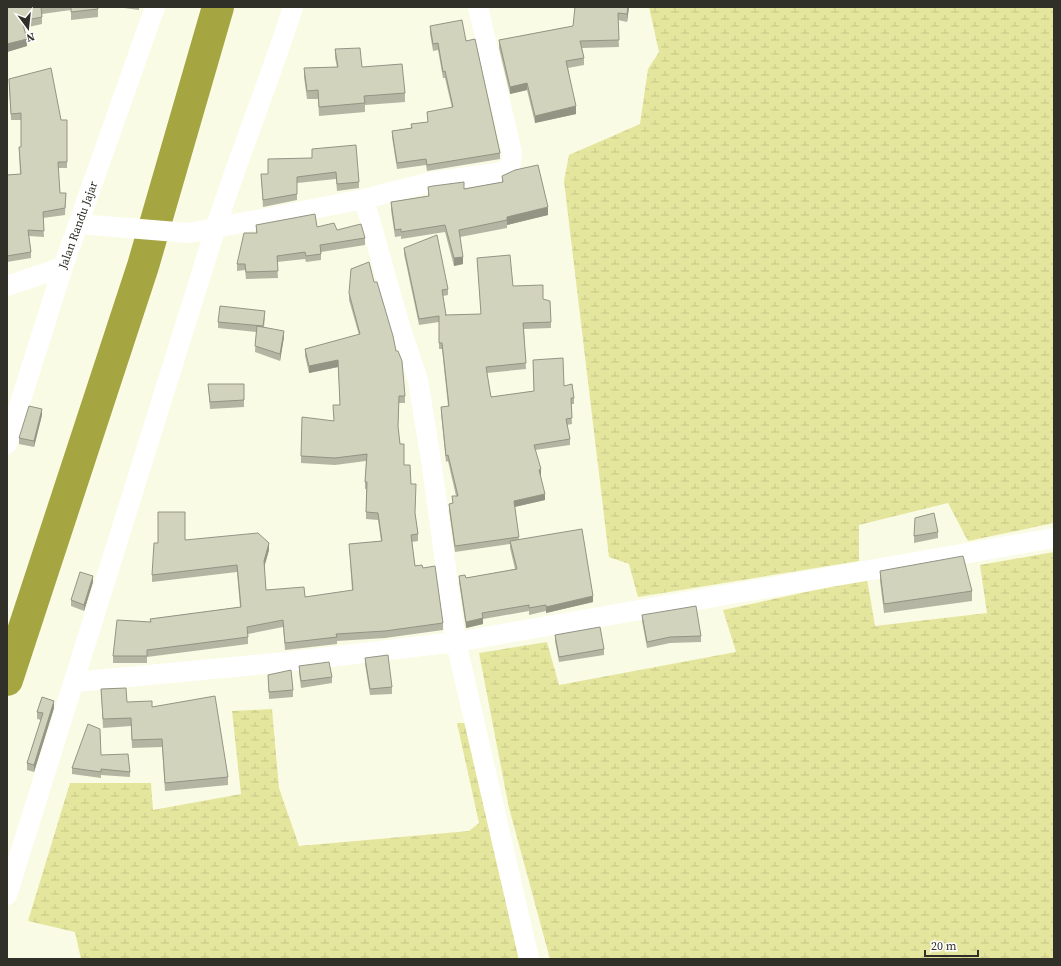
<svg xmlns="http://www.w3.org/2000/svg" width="1061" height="966" font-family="'Source Serif 4',serif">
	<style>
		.wetland { fill: url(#wetland-marsh) }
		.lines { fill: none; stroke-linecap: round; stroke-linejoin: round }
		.river { stroke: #a5a542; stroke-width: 32 }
		.street { stroke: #fff; stroke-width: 20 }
		.wall { fill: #b5b5a3 }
		.shaded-wall { fill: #939484 }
		.building { fill: #d2d3bd; stroke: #939484 }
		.labels { text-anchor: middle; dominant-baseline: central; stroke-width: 4; stroke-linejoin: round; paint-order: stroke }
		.street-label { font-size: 12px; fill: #303028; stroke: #fff }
	</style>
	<defs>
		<pattern id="wetland-marsh" width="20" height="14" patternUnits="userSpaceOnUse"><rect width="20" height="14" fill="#e5e69d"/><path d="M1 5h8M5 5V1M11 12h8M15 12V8" fill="none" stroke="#c5c687"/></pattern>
	</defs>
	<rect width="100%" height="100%" fill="#fafbe5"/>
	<path class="wetland" d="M 649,7 L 1054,7 L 1054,523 L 968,541 L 948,503 L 859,525 L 859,561 L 638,597 L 629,564 L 609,557 L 564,181 L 569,155 L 640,124 L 648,69 L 659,52 Z
		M 1054,552 L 1054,959 L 550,959 L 509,808 L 479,653 L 547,642 L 559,685 L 736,652 L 723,610 L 867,579 L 875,626 L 987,613 L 980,565 Z
		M 272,709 L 279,788 L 299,846 L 469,831 L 479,823 L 457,723 L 471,723 L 523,959 L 81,959 L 75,932 L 28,921 L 70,783 L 151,783 L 153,810 L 241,794 L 232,711 Z"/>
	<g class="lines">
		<path class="river" d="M 7,680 L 143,266 L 218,7"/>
		<path class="street" d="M 364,199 L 431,182 L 497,173 C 510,170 512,166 512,153 L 478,7
			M 79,224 L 189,233 L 364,199 L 399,323 L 418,380 L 432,467 L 456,642 L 529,959
			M 7,286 L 63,267
			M 7,444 L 63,267 L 155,7
			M 75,682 L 286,662 L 456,642 L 1054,538
			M 7,895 C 77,675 144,453 214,233 C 238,157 269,83 293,7"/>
	</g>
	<path class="wall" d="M 7,7 L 98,7 L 98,17 L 71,20 L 71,10 L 42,14 L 42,24 L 24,28 L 27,46 L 7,52 Z
		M 124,7 L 139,7 L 139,10 L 124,8 Z
		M 629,7 L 627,22 L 618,20 L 619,47 L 582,48 L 584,58 L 584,65 L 568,68 L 576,114 L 535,123 L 527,90 L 510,94 L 499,48 L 499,40 L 573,26 Z
		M 430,26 L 466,41 L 500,153 L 500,159 L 427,171 L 426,165 L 397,169 L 392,137 L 392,131 L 411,128 L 411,124 L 428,122 L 427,112 L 452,108 L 445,78 L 443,78 L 438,50 L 433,51 L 430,33 Z
		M 335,49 L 362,67 L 405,93 L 405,102 L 365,105 L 365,112 L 319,116 L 318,99 L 307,99 L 304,77 L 304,68 L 337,67 L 335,58 Z
		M 9,85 L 61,120 L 67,120 L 67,168 L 58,168 L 60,193 L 66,193 L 65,215 L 43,218 L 44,237 L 29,236 L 31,252 L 31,258 L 7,262 L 7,175 L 20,174 L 19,147 L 21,147 L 21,120 L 11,120 Z
		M 312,158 L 359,182 L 359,188 L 337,191 L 336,179 L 297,183 L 297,200 L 263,207 L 261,174 L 268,174 Z
		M 502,176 L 548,215 L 507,225 L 507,228 L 460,237 L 463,264 L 454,266 L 445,232 L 401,239 L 401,236 L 395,237 L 391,210 L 391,202 L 428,196 L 428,187 L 464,189 L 502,182 Z
		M 256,225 L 317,227 L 337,230 L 365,238 L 365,245 L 321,252 L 321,260 L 306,262 L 305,259 L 277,262 L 278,278 L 246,279 L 245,270 L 237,271 L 237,264 L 256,233 Z
		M 404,248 L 448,289 L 448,295 L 443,296 L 446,315 L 481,314 L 477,258 L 513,286 L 543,299 L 551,322 L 551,328 L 524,329 L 526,369 L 487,373 L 491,397 L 534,391 L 533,360 L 564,386 L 574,398 L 574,404 L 571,404 L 572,424 L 567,425 L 570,439 L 570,445 L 535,450 L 541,475 L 540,475 L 545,500 L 515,507 L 519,540 L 593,602 L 546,613 L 546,611 L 529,615 L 529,611 L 483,619 L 483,624 L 466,628 L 459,582 L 459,576 L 466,578 L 515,569 L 510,548 L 510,544 L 455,552 L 449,510 L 449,504 L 452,503 L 456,496 L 448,461 L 446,462 L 441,413 L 441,407 L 448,406 L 442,349 L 439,349 L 439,322 L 419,325 L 404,254 Z
		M 374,282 L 396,351 L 405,396 L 405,403 L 399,403 L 398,428 L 400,444 L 404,465 L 411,484 L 418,534 L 418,541 L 412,542 L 415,566 L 423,568 L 443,623 L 443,630 L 385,638 L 337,641 L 337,644 L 285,650 L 283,627 L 248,634 L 248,644 L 147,657 L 147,663 L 113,663 L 113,656 L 150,622 L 150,619 L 240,607 L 237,572 L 152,582 L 152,575 L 185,540 L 269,550 L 264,566 L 266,590 L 305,597 L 352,591 L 349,544 L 381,541 L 378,520 L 366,519 L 366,489 L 365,489 L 365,482 L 366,461 L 335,465 L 301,463 L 301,456 L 334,421 L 340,405 L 338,367 L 309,373 L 305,356 L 305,349 L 359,335 L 349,300 L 349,293 Z
		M 265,317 L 264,327 L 284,337 L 280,361 L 255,352 L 256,332 L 218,328 L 218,322 Z
		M 208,384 L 244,384 L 244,407 L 210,409 Z
		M 42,415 L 34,447 L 19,444 L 19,438 Z
		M 938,532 L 938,538 L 914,543 L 914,536 Z
		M 880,571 L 972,591 L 972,601 L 884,613 L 880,581 Z
		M 93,582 L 84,611 L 71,606 L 71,600 Z
		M 642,615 L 701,636 L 701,642 L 670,643 L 647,648 L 642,621 Z
		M 555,635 L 604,649 L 604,655 L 559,662 L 555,641 Z
		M 365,658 L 392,687 L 392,694 L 370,695 L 365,664 Z
		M 299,666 L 332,677 L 332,683 L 301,688 L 299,672 Z
		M 268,675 L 293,690 L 293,697 L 269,699 Z
		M 101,689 L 127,702 L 152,707 L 228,777 L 228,785 L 165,791 L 162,747 L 132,748 L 131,726 L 103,728 Z
		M 54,708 L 34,772 L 27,770 L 27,763 L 41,720 L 37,719 L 37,712 Z
		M 101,755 L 130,772 L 130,777 L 101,775 L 101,778 L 72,774 L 72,768 Z"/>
	<path class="shaded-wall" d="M 628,7 L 629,7 L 627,22 L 627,14 Z
		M 27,39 L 27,46 L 7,52 L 7,44 Z
		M 527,83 L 527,90 L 510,94 L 510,87 Z
		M 576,106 L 576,114 L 535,123 L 535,116 Z
		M 548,207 L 548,215 L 507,225 L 507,217 Z
		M 463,257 L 463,264 L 454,266 L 454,258 Z
		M 284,331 L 284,337 L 280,361 L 280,354 Z
		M 338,360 L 338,367 L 309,373 L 309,366 Z
		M 42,409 L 42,415 L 34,447 L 34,441 Z
		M 541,469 L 541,475 L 539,476 L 539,470 Z
		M 545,494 L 545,500 L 514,507 L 514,501 Z
		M 269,543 L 269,550 L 264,568 L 264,561 Z
		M 93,576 L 93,582 L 84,611 L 84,605 Z
		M 593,596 L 593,602 L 546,613 L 546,607 Z
		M 483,618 L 483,624 L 466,628 L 466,622 Z
		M 54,701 L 54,708 L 34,772 L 34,765 Z"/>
	<path class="building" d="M 7,7 L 41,7 L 42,17 L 22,21 L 27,39 L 7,44 Z
		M 71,7 L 98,7 L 98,9 L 71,12 Z
		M 575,7 L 628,7 L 627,14 L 618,13 L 619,40 L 580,41 L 584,58 L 566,61 L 576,106 L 535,116 L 527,83 L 510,87 L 499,40 L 573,26 Z
		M 462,20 L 466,41 L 475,39 L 500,153 L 427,165 L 426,159 L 397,163 L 392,131 L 412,128 L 411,124 L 428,122 L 427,112 L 453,107 L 445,71 L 443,72 L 438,43 L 433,44 L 430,26 Z
		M 360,48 L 362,67 L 402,64 L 405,93 L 364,96 L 365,103 L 319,107 L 318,90 L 307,91 L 304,68 L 338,67 L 335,49 Z
		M 51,68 L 61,120 L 67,120 L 67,162 L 58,162 L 60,193 L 66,193 L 65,208 L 43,212 L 44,231 L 28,230 L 31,252 L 7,256 L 7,175 L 21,174 L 19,147 L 21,147 L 21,113 L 11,114 L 9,79 Z
		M 356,145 L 359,182 L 337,184 L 336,172 L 297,177 L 297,194 L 263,200 L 261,174 L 268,174 L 268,159 L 312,158 L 312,149 Z
		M 538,165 L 548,207 L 507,217 L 507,220 L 459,230 L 463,257 L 454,258 L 445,225 L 401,232 L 401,229 L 395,230 L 391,202 L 429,196 L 428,187 L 433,186 L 464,182 L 464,189 L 503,182 L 502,176 L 515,170 Z
		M 315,214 L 317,227 L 334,223 L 337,230 L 361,224 L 365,238 L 320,245 L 321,254 L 306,256 L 305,252 L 277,256 L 278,271 L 246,272 L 245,264 L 237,264 L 244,233 L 257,233 L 256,225 Z
		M 437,235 L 448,289 L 442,290 L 446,315 L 445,315 L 481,314 L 477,258 L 510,255 L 513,286 L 543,285 L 543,299 L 550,301 L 551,322 L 523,323 L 526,363 L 486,367 L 491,397 L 534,391 L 533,360 L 563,358 L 564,386 L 572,384 L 574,398 L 571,398 L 572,418 L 566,419 L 570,439 L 534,445 L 541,469 L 539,470 L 545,494 L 514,501 L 519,537 L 455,546 L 449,504 L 453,503 L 452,496 L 458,496 L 448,455 L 446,456 L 441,407 L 449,406 L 442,343 L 439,343 L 439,316 L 419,319 L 404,248 Z
		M 369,262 L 374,282 L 377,282 L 393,336 L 396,351 L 398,351 L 402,361 L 405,396 L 399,396 L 398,426 L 400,444 L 404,444 L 404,465 L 410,465 L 411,484 L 416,484 L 415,513 L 418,534 L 411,535 L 415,566 L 422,565 L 423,568 L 435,566 L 443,623 L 385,631 L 336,634 L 337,637 L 285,643 L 283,620 L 247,627 L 248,637 L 147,650 L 147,656 L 113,656 L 117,620 L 151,622 L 150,619 L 241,607 L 237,565 L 152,575 L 154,543 L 158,543 L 158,512 L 185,512 L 185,540 L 258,533 L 269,543 L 264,561 L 266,590 L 304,587 L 305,597 L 353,590 L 349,544 L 382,541 L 378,513 L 366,512 L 367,482 L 365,482 L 367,454 L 335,458 L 301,456 L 302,417 L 334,421 L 333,405 L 340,405 L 338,360 L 309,366 L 305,349 L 360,334 L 349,293 L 351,269 Z
		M 220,306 L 265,311 L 263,326 L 218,322 Z
		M 257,326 L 284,331 L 280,354 L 255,346 Z
		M 208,384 L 244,384 L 244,400 L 210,402 Z
		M 29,406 L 42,409 L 34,441 L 19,438 Z
		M 934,513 L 938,532 L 914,536 L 915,518 Z
		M 582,529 L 593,596 L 546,607 L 546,605 L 529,608 L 529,605 L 482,613 L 483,618 L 466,622 L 459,576 L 465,575 L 466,578 L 517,569 L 510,541 Z
		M 963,556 L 972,591 L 884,604 L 880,571 Z
		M 80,572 L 93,576 L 84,605 L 71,600 Z
		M 696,606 L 701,636 L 670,637 L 647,642 L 642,615 Z
		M 600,627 L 604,649 L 559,657 L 555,635 Z
		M 388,655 L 392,687 L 370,689 L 365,658 Z
		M 329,662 L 332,677 L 301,681 L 299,666 Z
		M 291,670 L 293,690 L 269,692 L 268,675 Z
		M 126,688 L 127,702 L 152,701 L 152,707 L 215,696 L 228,777 L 165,783 L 162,739 L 132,740 L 131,718 L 103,719 L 101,689 Z
		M 42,697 L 54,701 L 34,765 L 27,763 L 43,713 L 37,712 Z
		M 88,724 L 100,729 L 101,755 L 128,754 L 130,772 L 101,769 L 101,772 L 72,768 Z"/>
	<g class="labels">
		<g class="street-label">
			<text transform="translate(78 225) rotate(-70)">Jalan Randu Jajar</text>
		</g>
	</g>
	<rect width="1061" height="966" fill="none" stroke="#303028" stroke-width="16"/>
	<g transform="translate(28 28) rotate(165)" stroke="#ffffff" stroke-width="3" paint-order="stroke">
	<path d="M0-3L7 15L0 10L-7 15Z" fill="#303028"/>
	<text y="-6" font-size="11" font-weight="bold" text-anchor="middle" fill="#303028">N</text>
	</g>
	<path d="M925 950v6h53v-6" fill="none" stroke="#303028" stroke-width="2"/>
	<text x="931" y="950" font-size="12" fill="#303028" stroke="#ffffff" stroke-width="3" paint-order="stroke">20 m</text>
</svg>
